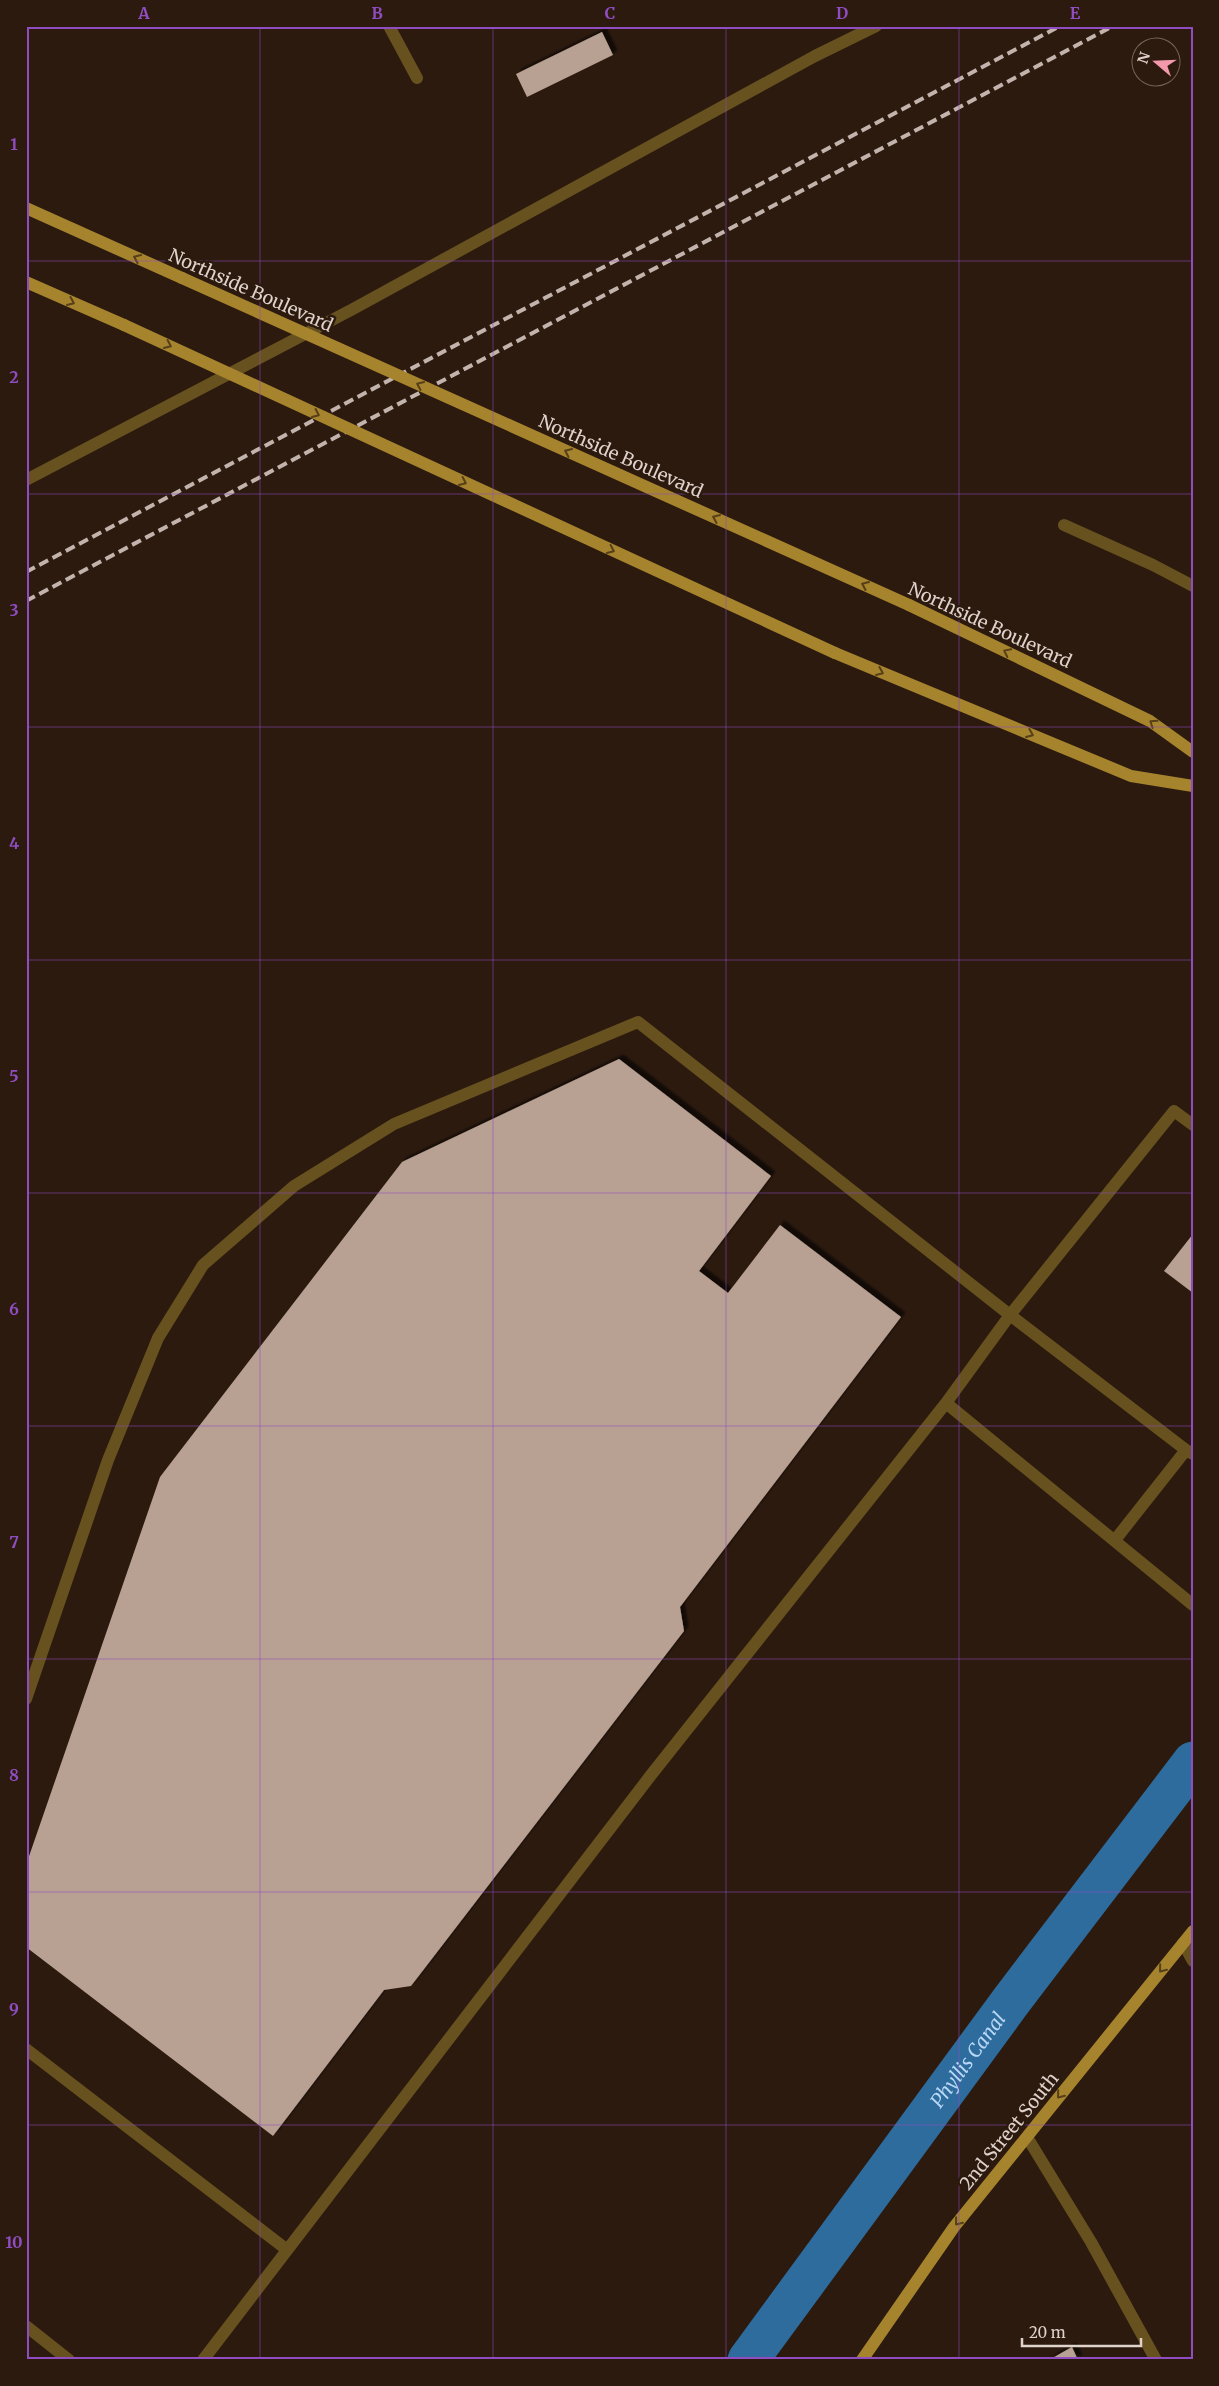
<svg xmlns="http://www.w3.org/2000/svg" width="1219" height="2386" font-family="Merriweather,serif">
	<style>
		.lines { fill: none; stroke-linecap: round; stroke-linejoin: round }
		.canal { stroke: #2e6c9e; stroke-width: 41 }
		.building { fill: #b8a192; filter: url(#shadow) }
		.service { stroke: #66511f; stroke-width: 12 }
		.primary { stroke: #a6842d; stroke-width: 12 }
		.rail { stroke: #c2b4ac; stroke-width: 4; stroke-dasharray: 10 5; stroke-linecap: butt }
		.primary-bridge { stroke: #a6842d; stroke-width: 12 }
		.oneway { stroke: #573f1a }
		.grid { fill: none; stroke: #8f4dc1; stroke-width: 1; stroke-opacity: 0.55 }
		.labels { text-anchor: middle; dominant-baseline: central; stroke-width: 5; stroke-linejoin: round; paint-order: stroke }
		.street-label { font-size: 18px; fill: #dfd2ca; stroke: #2c1a0f }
		.water-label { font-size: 19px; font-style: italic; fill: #b8d8f5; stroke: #2c1a0f }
		.neatline { fill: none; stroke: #8f4dc1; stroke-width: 2 }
		.grid-label { font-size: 16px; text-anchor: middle; font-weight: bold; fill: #8f4dc1 }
	</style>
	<defs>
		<filter id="shadow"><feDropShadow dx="4.5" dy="-4.5" stdDeviation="1" flood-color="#0009"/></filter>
	</defs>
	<rect width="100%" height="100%" fill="#2c1a0f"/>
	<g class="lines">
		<path class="canal" id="s1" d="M 748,2360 L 1011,2001 L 1193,1762"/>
	</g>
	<path class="building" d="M 602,32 L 613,55 L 527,97 L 516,74 Z
		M 619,1059 L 771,1176 L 699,1271 L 728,1293 L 780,1225 L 901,1317 L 680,1607 L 684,1631 L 411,1986 L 384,1990 L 273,2136 L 26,1947 L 26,1865 L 160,1477 L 402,1162 Z
		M 1193,1234 L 1193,1293 L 1164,1271 Z
		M 1072,2347 L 1078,2360 L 1049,2360 Z"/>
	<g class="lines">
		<path class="service" d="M 389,26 L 417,78
			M 26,480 L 353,309 L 815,56 L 876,26
			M 1064,525 L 1153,565 L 1193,586
			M 1186,1450 L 1010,1315 L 1174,1111 L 1193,1125
			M 1115,1540 L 1186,1450 L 1193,1454
			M 26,1699 L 108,1460 L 158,1338 L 203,1265 L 294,1186 L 394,1124 L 638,1022 L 1010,1315 L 946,1403
			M 1183,1943 L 1193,1961
			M 26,2049 L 286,2249
			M 1027,2137 L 1091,2242 L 1156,2360
			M 26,2326 L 69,2360
			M 203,2360 L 651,1775 L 946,1403 L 1193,1605"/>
		<path class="primary" d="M 26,208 L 182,278
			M 26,282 L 124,325
			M 909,605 L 1150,721 L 1193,752
			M 835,653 L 1131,776 L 1193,786
			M 862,2360 L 954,2227 L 1193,1931"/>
		<path class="rail" d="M 26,572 L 1060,26
			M 26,601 L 1113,26"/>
		<path class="primary-bridge" d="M 182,278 L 909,605
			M 124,325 L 835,653"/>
	</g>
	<defs><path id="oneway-chevron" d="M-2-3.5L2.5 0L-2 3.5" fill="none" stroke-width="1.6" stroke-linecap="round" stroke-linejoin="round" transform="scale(1.25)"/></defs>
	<g class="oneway">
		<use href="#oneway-chevron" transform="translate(137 258) rotate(-156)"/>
		<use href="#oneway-chevron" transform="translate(71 302) rotate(24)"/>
		<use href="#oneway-chevron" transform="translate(168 345) rotate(25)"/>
		<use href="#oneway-chevron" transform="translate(420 385) rotate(-156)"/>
		<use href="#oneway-chevron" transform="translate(316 414) rotate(25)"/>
		<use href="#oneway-chevron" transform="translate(568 452) rotate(-156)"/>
		<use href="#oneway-chevron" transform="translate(463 482) rotate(25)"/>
		<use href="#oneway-chevron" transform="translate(716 518) rotate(-156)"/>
		<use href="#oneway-chevron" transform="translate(611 550) rotate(25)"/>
		<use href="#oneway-chevron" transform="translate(865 585) rotate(-156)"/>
		<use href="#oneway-chevron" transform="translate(1007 652) rotate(-154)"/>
		<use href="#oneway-chevron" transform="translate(880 672) rotate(23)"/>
		<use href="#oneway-chevron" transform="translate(1153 723) rotate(-146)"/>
		<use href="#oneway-chevron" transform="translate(1030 734) rotate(23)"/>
		<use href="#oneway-chevron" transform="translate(1162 1969) rotate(129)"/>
		<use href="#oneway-chevron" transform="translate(1060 2095) rotate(129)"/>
		<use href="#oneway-chevron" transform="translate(958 2222) rotate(128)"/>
	</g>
	<path class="grid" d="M 260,26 L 260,2360M 493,26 L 493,2360M 726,26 L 726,2360M 959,26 L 959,2360M 26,261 L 1193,261M 26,494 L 1193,494M 26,727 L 1193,727M 26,960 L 1193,960M 26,1193 L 1193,1193M 26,1426 L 1193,1426M 26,1659 L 1193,1659M 26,1892 L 1193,1892M 26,2125 L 1193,2125"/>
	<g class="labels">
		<g class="street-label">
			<text transform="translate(251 290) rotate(24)">Northside Boulevard</text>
			<text transform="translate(621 456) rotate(24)">Northside Boulevard</text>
			<text transform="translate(990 625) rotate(25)">Northside Boulevard</text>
			<text transform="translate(1009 2131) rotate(-51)">2nd Street South</text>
		</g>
		<g class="water-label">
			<text stroke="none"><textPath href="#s1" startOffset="372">Phyllis Canal</textPath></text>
		</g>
	</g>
	<rect width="1219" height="2386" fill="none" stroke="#2c1a0f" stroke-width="55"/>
	<g transform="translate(1156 62) rotate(289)"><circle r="24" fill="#2c1a0f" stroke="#74645a"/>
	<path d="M0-4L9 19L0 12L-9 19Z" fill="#f29aac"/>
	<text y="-8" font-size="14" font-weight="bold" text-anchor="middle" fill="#dfd2ca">N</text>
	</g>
	<path d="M1022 2338v8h119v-8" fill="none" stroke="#dfd2ca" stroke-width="2.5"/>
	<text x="1029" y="2338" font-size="15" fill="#dfd2ca" stroke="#2c1a0f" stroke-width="4" paint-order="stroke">20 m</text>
	<rect x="28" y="28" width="1164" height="2330" class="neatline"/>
	<g class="grid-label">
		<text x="144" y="19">A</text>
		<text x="377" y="19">B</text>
		<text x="610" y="19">C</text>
		<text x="842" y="19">D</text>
		<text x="1075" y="19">E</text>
		<text x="14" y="150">1</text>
		<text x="14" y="383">2</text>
		<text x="14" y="616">3</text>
		<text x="14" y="849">4</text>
		<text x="14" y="1082">5</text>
		<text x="14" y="1315">6</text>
		<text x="14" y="1548">7</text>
		<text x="14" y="1781">8</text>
		<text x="14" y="2015">9</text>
		<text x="14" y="2248">10</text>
	</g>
</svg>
